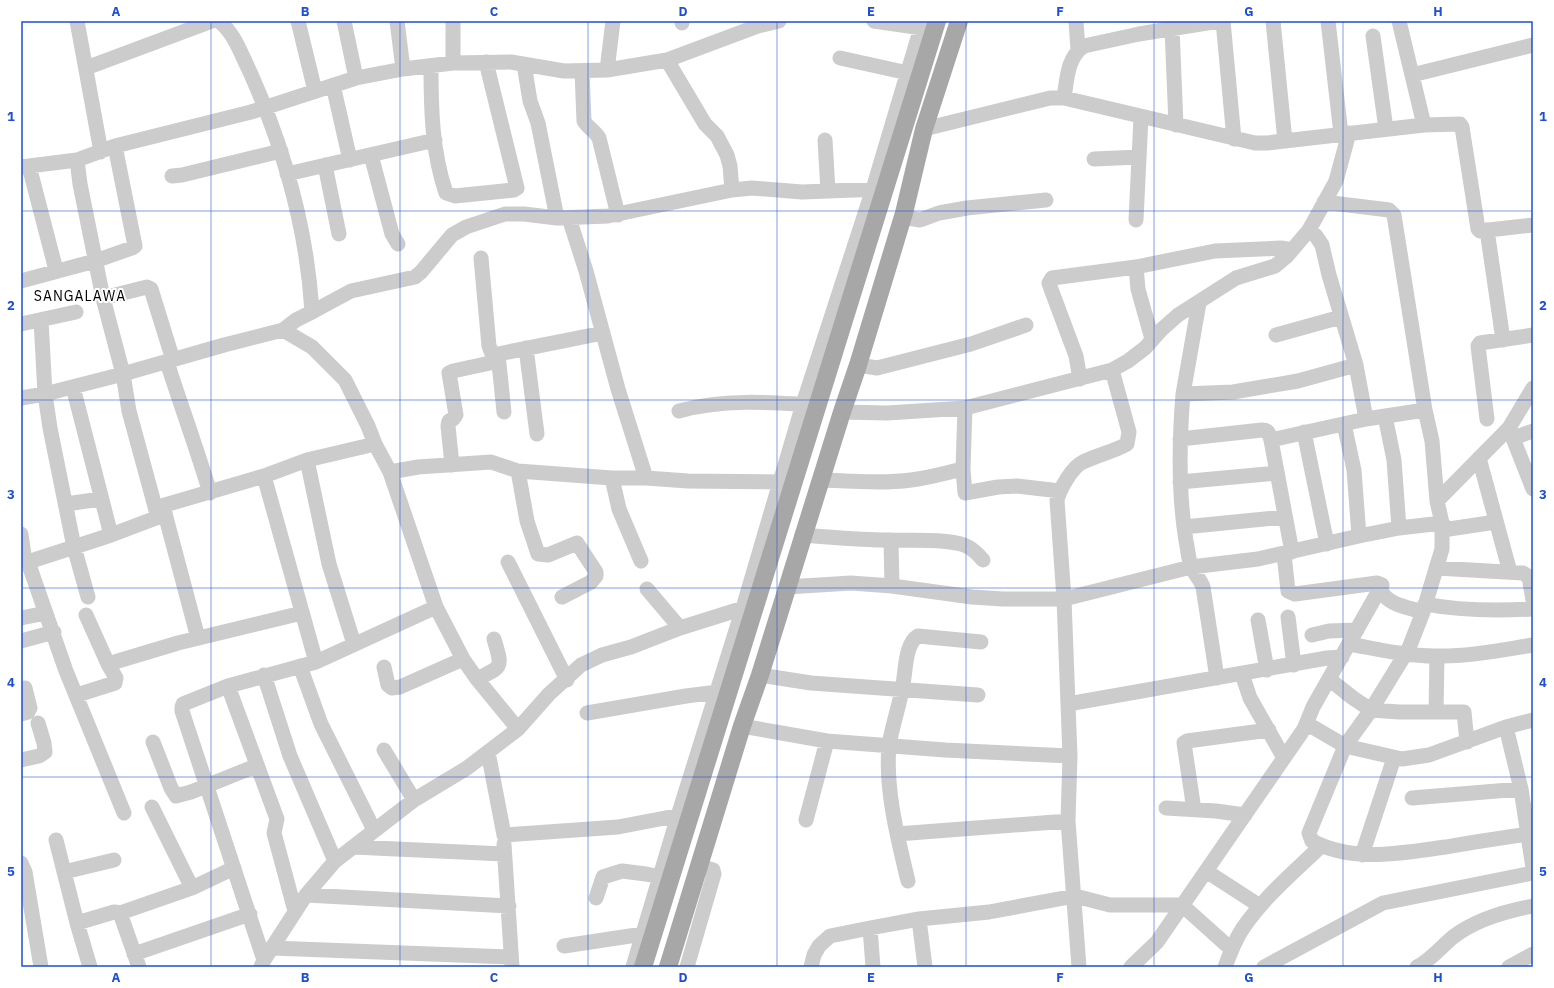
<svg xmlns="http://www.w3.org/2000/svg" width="1554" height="988" font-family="'IBM Plex Sans',sans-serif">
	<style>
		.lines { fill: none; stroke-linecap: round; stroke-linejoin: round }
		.minor { stroke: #ccc; stroke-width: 15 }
		.major { stroke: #a7a7a7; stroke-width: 18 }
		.grid { fill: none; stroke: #1d4ed8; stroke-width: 1; stroke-opacity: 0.55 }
		.labels { text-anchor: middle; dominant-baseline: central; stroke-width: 4; stroke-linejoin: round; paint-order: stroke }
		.quarter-label { font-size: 14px; letter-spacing: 1px; fill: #000; stroke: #fff }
		.neatline { fill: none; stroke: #1d4ed8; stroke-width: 1.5 }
		.grid-label { font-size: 13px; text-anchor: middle; font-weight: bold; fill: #1d4ed8 }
	</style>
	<rect width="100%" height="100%" fill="#fff"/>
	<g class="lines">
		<path class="minor" d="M 77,21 L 101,152
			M 298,21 L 315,91
			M 344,21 L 356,78
			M 397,21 L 403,69
			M 453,21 L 453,63
			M 682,21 L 682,23
			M 874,21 L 929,29
			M 1076,21 L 1078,50
			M 1223,21 L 1234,139
			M 1273,21 L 1285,141
			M 1328,21 L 1341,134
			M 1399,21 L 1424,125
			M 1172,28 L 1176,125
			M 1373,36 L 1386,129
			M 840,58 L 917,75
			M 667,60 L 705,124 L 717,136 L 727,155 L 730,166 L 732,190
			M 524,64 L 530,101 L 538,123 L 557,218
			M 431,66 C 431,109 432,152 446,193 L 455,196 L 514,190 L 517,188 L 486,62
			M 86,68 L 212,21
			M 607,70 L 613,21
			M 582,71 L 584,121 C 587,127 595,131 599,138 L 618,215
			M 1412,75 L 1533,45
			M 333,85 L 350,160
			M 1064,98 C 1067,80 1067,57 1084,46 L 1139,34 L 1219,21
			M 924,129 L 1050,98 L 1064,98 L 1255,143 L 1267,143 L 1424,125 L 1460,124 L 1462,127 L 1478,229 L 1480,231 L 1533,225
			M 825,140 L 828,191
			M 371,155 L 392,234 L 398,244
			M 1094,159 L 1139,157
			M 325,165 L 339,234
			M 29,166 L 56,270
			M 21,167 L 77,160 L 115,146 L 251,112 L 356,78 L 403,69 L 453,63 L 511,62 L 564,71 L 607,70 L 667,60 L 758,26 L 779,21
			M 287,174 L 435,140
			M 172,176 L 182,175 L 281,151
			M 1324,202 L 1389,210 L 1394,215 L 1425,410 L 1432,441 L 1437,501
			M 904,213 L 908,218 L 920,220 L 939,213 L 967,208 L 1046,200
			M 569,218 L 586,271 L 618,389 L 646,478
			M 1136,220 L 1141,117
			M 1309,230 L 1316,236 L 1322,245 L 1329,275 L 1356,365 L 1366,419 L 1425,410
			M 1487,230 L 1503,340
			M 481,258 L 489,346 L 494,359
			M 1136,267 L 1138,289 L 1152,339
			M 21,281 L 95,261 L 132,248 L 135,246 L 115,146
			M 103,298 L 147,287 L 151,289 L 173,360
			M 312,312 L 351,291 L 415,277 L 421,272 L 452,235 L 466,227 L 505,214 L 524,214 L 557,218 L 608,216 L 732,190 L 752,188 L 802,192 L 881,189
			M 41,320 L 45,394 L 50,428 L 74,547 L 88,597
			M 21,324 L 76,312
			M 283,330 L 312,347 L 345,380 L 368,426 L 375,444 L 390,472 L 436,607 L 463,659 L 477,679 L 518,729
			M 1276,335 L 1341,317
			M 526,348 L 537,434
			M 498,354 L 504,412
			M 167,362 C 181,406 197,449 210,493
			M 858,365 L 877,368 L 971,344 L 1026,325
			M 1080,379 L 1076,356 L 1051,289 L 1049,283 L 1052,278 L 1136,267 L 1215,251 L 1281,248 L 1292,250
			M 73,387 L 111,535
			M 1533,388 L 1509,428 L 1533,489
			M 1183,394 L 1199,303
			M 21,398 L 45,394 L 123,374 L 224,345 L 283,330 L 296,320 L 312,312 C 307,229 284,148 250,72 C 241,54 235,34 219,21
			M 965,408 L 963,469 L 965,493 L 998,487 L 1017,486 L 1060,491
			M 679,411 C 722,399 768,402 812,405
			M 842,412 L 887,413 L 965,408 L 1112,370 L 1128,361 L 1145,348 L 1161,330 L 1178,315 L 1236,278 L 1275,266 L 1287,256 L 1309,230 L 1336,181 L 1349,133
			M 1385,416 L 1394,460 L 1399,528
			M 1487,419 L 1478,346 L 1480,343 L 1533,335
			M 1344,424 L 1354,470 L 1359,536
			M 1304,432 L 1327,544
			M 1513,438 L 1533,431
			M 1180,439 L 1262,430 C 1269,430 1269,434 1271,440
			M 1479,458 L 1510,572
			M 307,460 L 329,564 L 354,644
			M 452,465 L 448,426 L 449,421 L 453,419 L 456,415 L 449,373 L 453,371 L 490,363 L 498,354 L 603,333
			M 518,471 L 527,521 L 538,554 L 548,555 L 577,543 L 596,572 L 596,576 L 591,582 L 562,597
			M 390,472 L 418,467 L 491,462 L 518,471 L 612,478 L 646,478 L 688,481 L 790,482
			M 264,476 L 316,662
			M 612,478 L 619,509 L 641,561
			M 821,480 C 851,481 882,484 911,480 C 929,478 945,473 963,469
			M 1180,482 L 1277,473
			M 66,504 L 101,499
			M 1442,523 L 1446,528 L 1449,529 L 1496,522
			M 1184,527 L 1285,517
			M 21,534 L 24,555 L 28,562 L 66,671 L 124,813
			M 802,535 C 831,537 859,540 888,540 C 908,541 945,538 964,545 C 972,548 978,554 983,560
			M 891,540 L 892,586
			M 1292,552 L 1271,440 L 1366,419
			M 1284,554 L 1288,591 L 1295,594 L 1377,583 L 1382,585 L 1313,707 L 1304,729
			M 28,562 L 111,535 L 156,518 L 157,514 L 129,411 L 123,374 L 103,298 L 80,184 L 77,160
			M 508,562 L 567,680
			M 1436,568 L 1523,573 L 1529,577 L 1533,600
			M 787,587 L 851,583 L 892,586 L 972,597 L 1003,599 L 1064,599 L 1191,567 L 1258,559 L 1359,536 L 1399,528 L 1442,523 L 1437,501 L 1509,428
			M 647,589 L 680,628
			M 1380,589 C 1387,605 1407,607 1423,612
			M 1425,604 C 1461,611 1496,611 1533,609
			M 1288,617 L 1294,665
			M 21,618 L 46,613
			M 1258,620 L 1267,670
			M 1312,635 L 1329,631 L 1357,630
			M 198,638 L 164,510 L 165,505 L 264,476 L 307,460 L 375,444
			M 21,641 L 54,632
			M 1349,644 C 1377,649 1406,656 1435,656 C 1467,657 1501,650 1533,645
			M 108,664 L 178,643 L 302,613
			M 300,666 L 321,724 L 374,830
			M 384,667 L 388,685 L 392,688 L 400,687 L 463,659
			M 1242,674 L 1250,698 L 1284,758
			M 264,675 L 290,756 L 335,861
			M 760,675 L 811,683 L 978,695
			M 1217,678 L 1203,587 C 1200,579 1193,572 1191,566 C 1188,558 1188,549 1186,541 C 1178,492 1179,443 1183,394 L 1233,392 L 1298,381 L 1356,365
			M 477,679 C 504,666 502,667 494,639
			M 1329,679 L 1353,698 L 1371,710 L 1399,712 L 1464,712 L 1467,742
			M 228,686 L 277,819 L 274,833 L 295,911
			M 77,695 L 115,683 L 116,678 L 108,664 L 86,615
			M 1068,704 L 1327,658 L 1342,657
			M 1436,712 L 1437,656
			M 587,713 L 686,696 L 710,693 L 724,697
			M 21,714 L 28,712 L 30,708 L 25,688
			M 742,726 L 827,741 L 945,750 L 1070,756
			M 1506,727 L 1521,789 L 1533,868
			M 153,742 L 171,788 L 176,796 L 191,792 L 256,766
			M 384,750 L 414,800
			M 488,752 L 504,835 L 618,827 L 686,814
			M 21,760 L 39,756 L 45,752 L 44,743 L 38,723
			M 1412,798 L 1521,789
			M 152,807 L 192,888
			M 1166,808 L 1216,811 L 1245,815
			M 1194,810 L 1184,743 L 1187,741 L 1269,730
			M 806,820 L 827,741
			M 897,834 L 1068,821
			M 1528,834 C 1501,838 1473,842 1446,847 C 1401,853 1354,863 1312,841 L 1309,833 L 1345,746 L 1402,759 L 1429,755 L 1506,727 L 1533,720
			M 56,840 L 77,923 L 114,912 L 120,913 L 139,967
			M 504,844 L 512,967
			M 353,847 L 504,854
			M 1362,855 L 1394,758
			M 21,863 L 25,872 L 41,967
			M 1206,871 L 1260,906
			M 64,872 L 114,860
			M 908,881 C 898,839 885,790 889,746 C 892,725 900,705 903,684 C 906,669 905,644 918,636 L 981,642
			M 306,895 L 509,906
			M 596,898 L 603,877 L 622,871 L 646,874 L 669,879
			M 120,913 L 192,888 L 234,868
			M 919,919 L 925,967
			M 77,923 L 90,967
			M 870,928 L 873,967
			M 564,946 L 643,934 L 651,936
			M 272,948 L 511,957
			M 134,954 L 250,914
			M 264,960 L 182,711 L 182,707 L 183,704 L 228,686 L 316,662 L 436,607
			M 261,967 L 264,960 L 306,895 L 335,861 L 414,800 L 467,768 L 518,729 L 549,694 L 581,665 L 602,655 L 631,647 L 680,628 L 750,606
			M 633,967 L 678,816 L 743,608 L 803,404 L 873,189 L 923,21
			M 687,967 L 714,874 L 713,870 L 699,866
			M 811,967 L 814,955 L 819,946 L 830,936 L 870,928 L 919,919 L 989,912 L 1075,896 L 1110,905 L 1182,905 L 1231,949
			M 1079,967 L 1068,821 L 1070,756 L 1068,704 L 1064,599 L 1057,500 C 1060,489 1072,467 1083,462 C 1097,455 1113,452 1127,444 L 1129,432 L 1112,370
			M 1131,967 L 1157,942 L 1304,729 L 1311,726 L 1345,746 L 1371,710 L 1409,648 L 1423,612 L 1442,549 L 1442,523
			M 1225,967 C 1230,953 1235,940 1243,928 C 1264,897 1294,872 1321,846
			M 1264,967 L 1383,903 L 1528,874 L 1531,872 L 1533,870
			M 1417,967 C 1431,960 1441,947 1453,937 C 1475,920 1506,911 1533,906
			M 1509,967 L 1533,954"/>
		<path class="major" d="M 643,967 L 937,21
			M 668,967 L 742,726 L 760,675 L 842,412 L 858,365 L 904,213 L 924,129 L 959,21"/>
	</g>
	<path class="grid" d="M 211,21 L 211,967M 400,21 L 400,967M 588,21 L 588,967M 777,21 L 777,967M 966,21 L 966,967M 1154,21 L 1154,967M 1343,21 L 1343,967M 21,211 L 1533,211M 21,400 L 1533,400M 21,588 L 1533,588M 21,777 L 1533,777"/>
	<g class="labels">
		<g class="quarter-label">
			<text x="80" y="296">SANGALAWA</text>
		</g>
	</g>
	<rect width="1554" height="988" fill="none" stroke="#ffffff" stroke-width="44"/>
	<rect x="22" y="22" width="1510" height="944" class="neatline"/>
	<g class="grid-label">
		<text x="116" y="16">A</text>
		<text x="305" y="16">B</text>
		<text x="494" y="16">C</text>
		<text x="683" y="16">D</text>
		<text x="871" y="16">E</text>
		<text x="1060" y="16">F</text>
		<text x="1249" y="16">G</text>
		<text x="1438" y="16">H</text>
		<text x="11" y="121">1</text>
		<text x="1543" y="121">1</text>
		<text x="11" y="310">2</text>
		<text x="1543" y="310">2</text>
		<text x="11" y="499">3</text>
		<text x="1543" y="499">3</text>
		<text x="11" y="687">4</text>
		<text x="1543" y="687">4</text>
		<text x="11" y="876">5</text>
		<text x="1543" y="876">5</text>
		<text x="116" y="982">A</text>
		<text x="305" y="982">B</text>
		<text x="494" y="982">C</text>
		<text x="683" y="982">D</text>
		<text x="871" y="982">E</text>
		<text x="1060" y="982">F</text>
		<text x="1249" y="982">G</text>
		<text x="1438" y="982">H</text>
	</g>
</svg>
